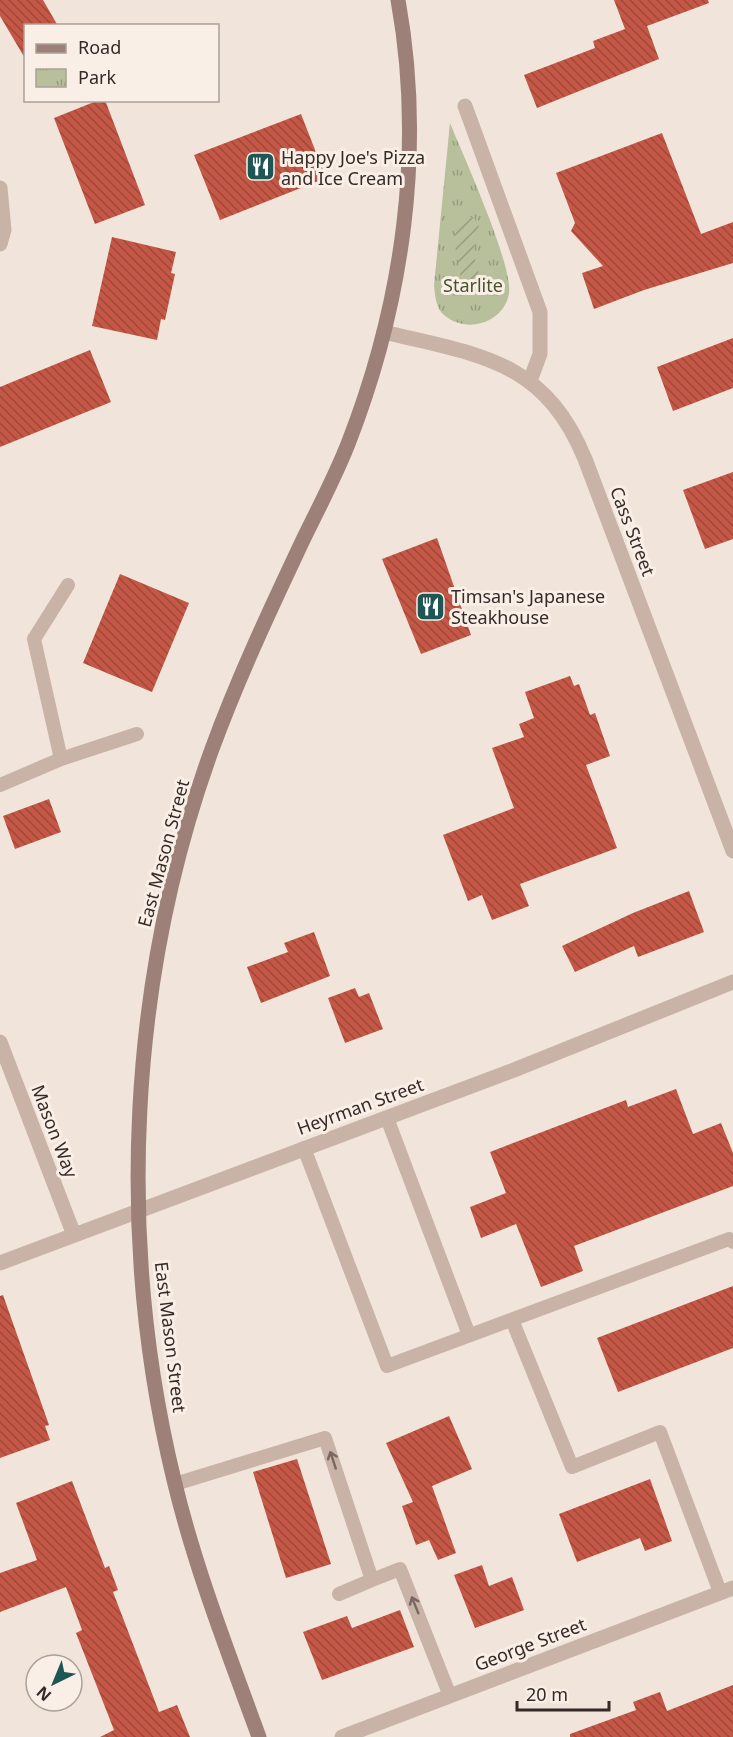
<svg xmlns="http://www.w3.org/2000/svg" width="733" height="1737" font-family="'Noto Sans',sans-serif">
	<style>
		.park { fill: url(#park-tufts) }
		.garden { fill: url(#garden-furrows) }
		.building { fill: url(#building-back-hatch) }
		.lines { fill: none; stroke-linecap: round; stroke-linejoin: round }
		.lane { stroke: #c9b3a7; stroke-width: 14 }
		.street { stroke: #c9b3a7; stroke-width: 15 }
		.secondary { stroke: #9d8178; stroke-width: 15 }
		.oneway { stroke: #786861 }
		.labels { text-anchor: middle; dominant-baseline: central; stroke-width: 6; stroke-linejoin: round; paint-order: stroke }
		.poi-label { font-size: 18px; fill: #352a27; stroke: #f9efe7; text-anchor: start }
		.park-label { font-size: 18px; fill: #49532b; stroke: #f9efe7 }
		.street-label { font-size: 18px; fill: #352a27; stroke: #f9efe7 }
	</style>
	<defs>
		<pattern id="park-tufts" width="24" height="20" patternUnits="userSpaceOnUse" patternTransform="scale(1.5)"><rect width="24" height="20" fill="#b7c09b"/><path d="M3 7l-1-3M5 7V3M7 7l1-3M15 17l-1-3M17 17v-4M19 17l1-3" fill="none" stroke="#969c7e"/></pattern>
		<pattern id="garden-furrows" width="10" height="10" patternUnits="userSpaceOnUse" patternTransform="scale(1.5)"><rect width="10" height="10" fill="#b7c09b"/><path d="M-1 1l2-2M0 10L10 0M9 11l2-2" fill="none" stroke="#969c7e"/></pattern>
		<pattern id="building-back-hatch" width="6" height="6" patternUnits="userSpaceOnUse" patternTransform="scale(1.5)"><rect width="6" height="6" fill="#c45745"/><path d="M-1 5l2 2M0 0l6 6M5-1l2 2" fill="none" stroke="#a0483a"/></pattern>
	</defs>
	<rect width="100%" height="100%" fill="#f1e4da"/>
	<path class="park" d="M 450,123 C 463,155 513,265 509,293 C 505,322 467,335 444,315 C 436,308 435,296 434,285 Z"/>
	<path class="garden" d="M 470,217 L 473,217 L 479,225 C 477,234 474,243 474,253 C 475,268 486,282 477,295 L 466,294 C 460,284 461,277 459,267 C 456,248 447,228 470,217 Z"/>
	<path class="building" d="M 0,0 L 43,0 L 58,26 L 26,26 L 26,60 L 0,16 Z
		M 614,0 L 708,0 L 709,3 L 647,26 L 659,59 L 537,108 L 524,75 L 595,48 L 593,41 L 625,29 Z
		M 99,100 L 105,100 L 145,205 L 95,224 L 54,118 Z
		M 301,114 L 326,178 L 220,220 L 194,155 Z
		M 662,133 L 701,234 L 733,222 L 733,263 L 644,290 L 594,309 L 582,273 L 603,266 L 571,231 L 575,223 L 556,173 Z
		M 112,237 L 176,252 L 171,273 L 175,274 L 165,320 L 161,319 L 157,340 L 92,326 Z
		M 733,338 L 733,388 L 673,411 L 657,367 Z
		M 90,350 L 111,402 L 0,447 L 0,387 Z
		M 733,472 L 733,539 L 705,549 L 683,490 Z
		M 437,538 L 471,635 L 421,654 L 382,559 Z
		M 120,574 L 189,603 L 152,692 L 83,663 Z
		M 570,676 L 574,686 L 579,684 L 590,715 L 595,713 L 610,756 L 586,765 L 617,848 L 520,884 L 529,906 L 492,920 L 482,895 L 468,901 L 443,835 L 514,808 L 492,748 L 524,737 L 519,724 L 534,718 L 525,692 Z
		M 49,799 L 61,832 L 15,849 L 3,816 Z
		M 689,891 L 704,932 L 638,957 L 634,946 L 575,972 L 562,946 L 633,913 Z
		M 314,932 L 330,976 L 261,1003 L 247,967 L 288,952 L 284,943 Z
		M 355,988 L 359,997 L 369,993 L 383,1029 L 345,1043 L 328,998 Z
		M 676,1089 L 693,1134 L 721,1123 L 733,1153 L 733,1186 L 574,1246 L 583,1271 L 541,1287 L 516,1224 L 481,1238 L 470,1207 L 506,1193 L 490,1152 L 626,1100 L 628,1107 Z
		M 733,1286 L 733,1348 L 618,1392 L 597,1338 Z
		M 3,1295 L 49,1425 L 45,1426 L 50,1440 L 0,1458 L 0,1296 Z
		M 449,1416 L 472,1469 L 432,1486 L 456,1553 L 438,1560 L 429,1540 L 416,1545 L 402,1506 L 413,1502 L 386,1443 Z
		M 297,1459 L 331,1564 L 286,1578 L 253,1472 Z
		M 650,1479 L 672,1541 L 645,1551 L 640,1538 L 577,1562 L 559,1514 Z
		M 72,1481 L 105,1568 L 109,1566 L 118,1590 L 113,1592 L 159,1712 L 177,1705 L 190,1737 L 100,1737 L 114,1730 L 76,1633 L 82,1630 L 66,1587 L 0,1612 L 0,1573 L 37,1560 L 16,1503 Z
		M 482,1565 L 489,1586 L 512,1577 L 524,1610 L 475,1628 L 454,1575 Z
		M 400,1610 L 414,1647 L 322,1680 L 303,1632 L 347,1616 L 352,1628 Z
		M 733,1685 L 733,1737 L 570,1737 L 570,1734 L 636,1710 L 633,1702 L 660,1692 L 667,1711 Z"/>
	<g class="lines">
		<path class="lane" d="M 61,759 L 34,639 L 68,585
			M 0,785 L 61,759 L 137,734
			M 387,1118 L 469,1335
			M 304,1148 L 387,1366 L 729,1239 L 733,1242
			M 512,1320 L 572,1467 L 660,1432 L 720,1592
			M 175,1484 L 325,1438 L 372,1580 L 400,1569 L 450,1696
			M 339,1594 L 372,1580"/>
		<path class="street" d="M 465,106 L 540,312 L 540,354 L 530,381
			M 0,188 L 4,230 L 0,244
			M 384,332 C 478,355 544,359 585,459 L 733,851
			M 0,1042 L 74,1235
			M 0,1263 L 514,1070 L 733,982
			M 342,1737 L 733,1588"/>
		<path class="secondary" d="M 259,1737 C 228,1652 195,1568 174,1480 C 116,1241 128,980 212,749 C 238,678 270,610 302,542 C 318,509 335,477 348,444 C 403,303 425,149 398,0"/>
	</g>
	<defs><path id="oneway-shaft" d="M-6 0H5M1.5-3L5.5 0L1.5 3" fill="none" stroke-width="1.6" stroke-linecap="round" stroke-linejoin="round" transform="scale(1.5)"/></defs>
	<g class="oneway">
		<use href="#oneway-shaft" transform="translate(333 1460) rotate(-108)"/>
		<use href="#oneway-shaft" transform="translate(415 1605) rotate(-112)"/>
	</g>
	<defs>
		<symbol id="restaurant-square" viewBox="-11 -11 22 22"><rect x="-9" y="-9" width="18" height="18" rx="4" fill="#1d5654" stroke="#f9efe7"/><path d="M-5-6h1v4h1v-4h1v4h1v-4h1v5L-1.5 .5V6h-2V.5L-5-1ZM5-6V6H3V1.5H1.5Q1.5-4 5-6Z" fill="#fff"/></symbol>
	</defs>
	<g fill-rule="evenodd">
		<use href="#restaurant-square" x="244" y="150" width="33" height="33"/>
		<use href="#restaurant-square" x="414" y="590" width="33" height="33"/>
	</g>
	<g class="labels">
		<g class="poi-label">
			<text x="281" y="157">Happy Joe's Pizza<tspan x="281" dy="21">and Ice Cream</tspan></text>
			<text x="451" y="596">Timsan's Japanese<tspan x="451" dy="21">Steakhouse</tspan></text>
		</g>
		<g class="park-label">
			<text x="473" y="285">Starlite</text>
		</g>
		<g class="street-label">
			<text transform="translate(633 531) rotate(69)">Cass Street</text>
			<text transform="translate(163 853) rotate(-75)">East Mason Street</text>
			<text transform="translate(360 1106) rotate(-20)">Heyrman Street</text>
			<text transform="translate(55 1131) rotate(69)">Mason Way</text>
			<text transform="translate(171 1337) rotate(83)">East Mason Street</text>
			<text transform="translate(530 1644) rotate(-21)">George Street</text>
		</g>
	</g>
	<rect x="24" y="24" width="195" height="78" fill="#f9efe7" stroke="#aba09a" stroke-width="1.5"/>
	<rect x="36" y="44" width="30" height="9" fill="#9d8178" stroke="#aba09a" stroke-width="1.5"/>
	<text x="78" y="54" font-size="18" fill="#352a27">Road</text>
	<rect x="36" y="69" width="30" height="18" fill="url(#park-tufts)" stroke="#aba09a" stroke-width="1.5"/>
	<text x="78" y="84" font-size="18" fill="#352a27">Park</text>
	<g transform="translate(54 1683) rotate(223)"><circle r="28" fill="#f9efe7" stroke="#aba09a" stroke-width="1.5"/>
	<path d="M0-4.5L10 22L0 15L-10 22Z" fill="#1d5654"/>
	<text y="-9" font-size="16" font-weight="bold" text-anchor="middle" fill="#352a27">N</text>
	</g>
	<path d="M517 1701v9h92v-9" fill="none" stroke="#352a27" stroke-width="3"/>
	<text x="526" y="1701" font-size="18" fill="#352a27" stroke="#f9efe7" stroke-width="4.5" paint-order="stroke">20 m</text>
</svg>
